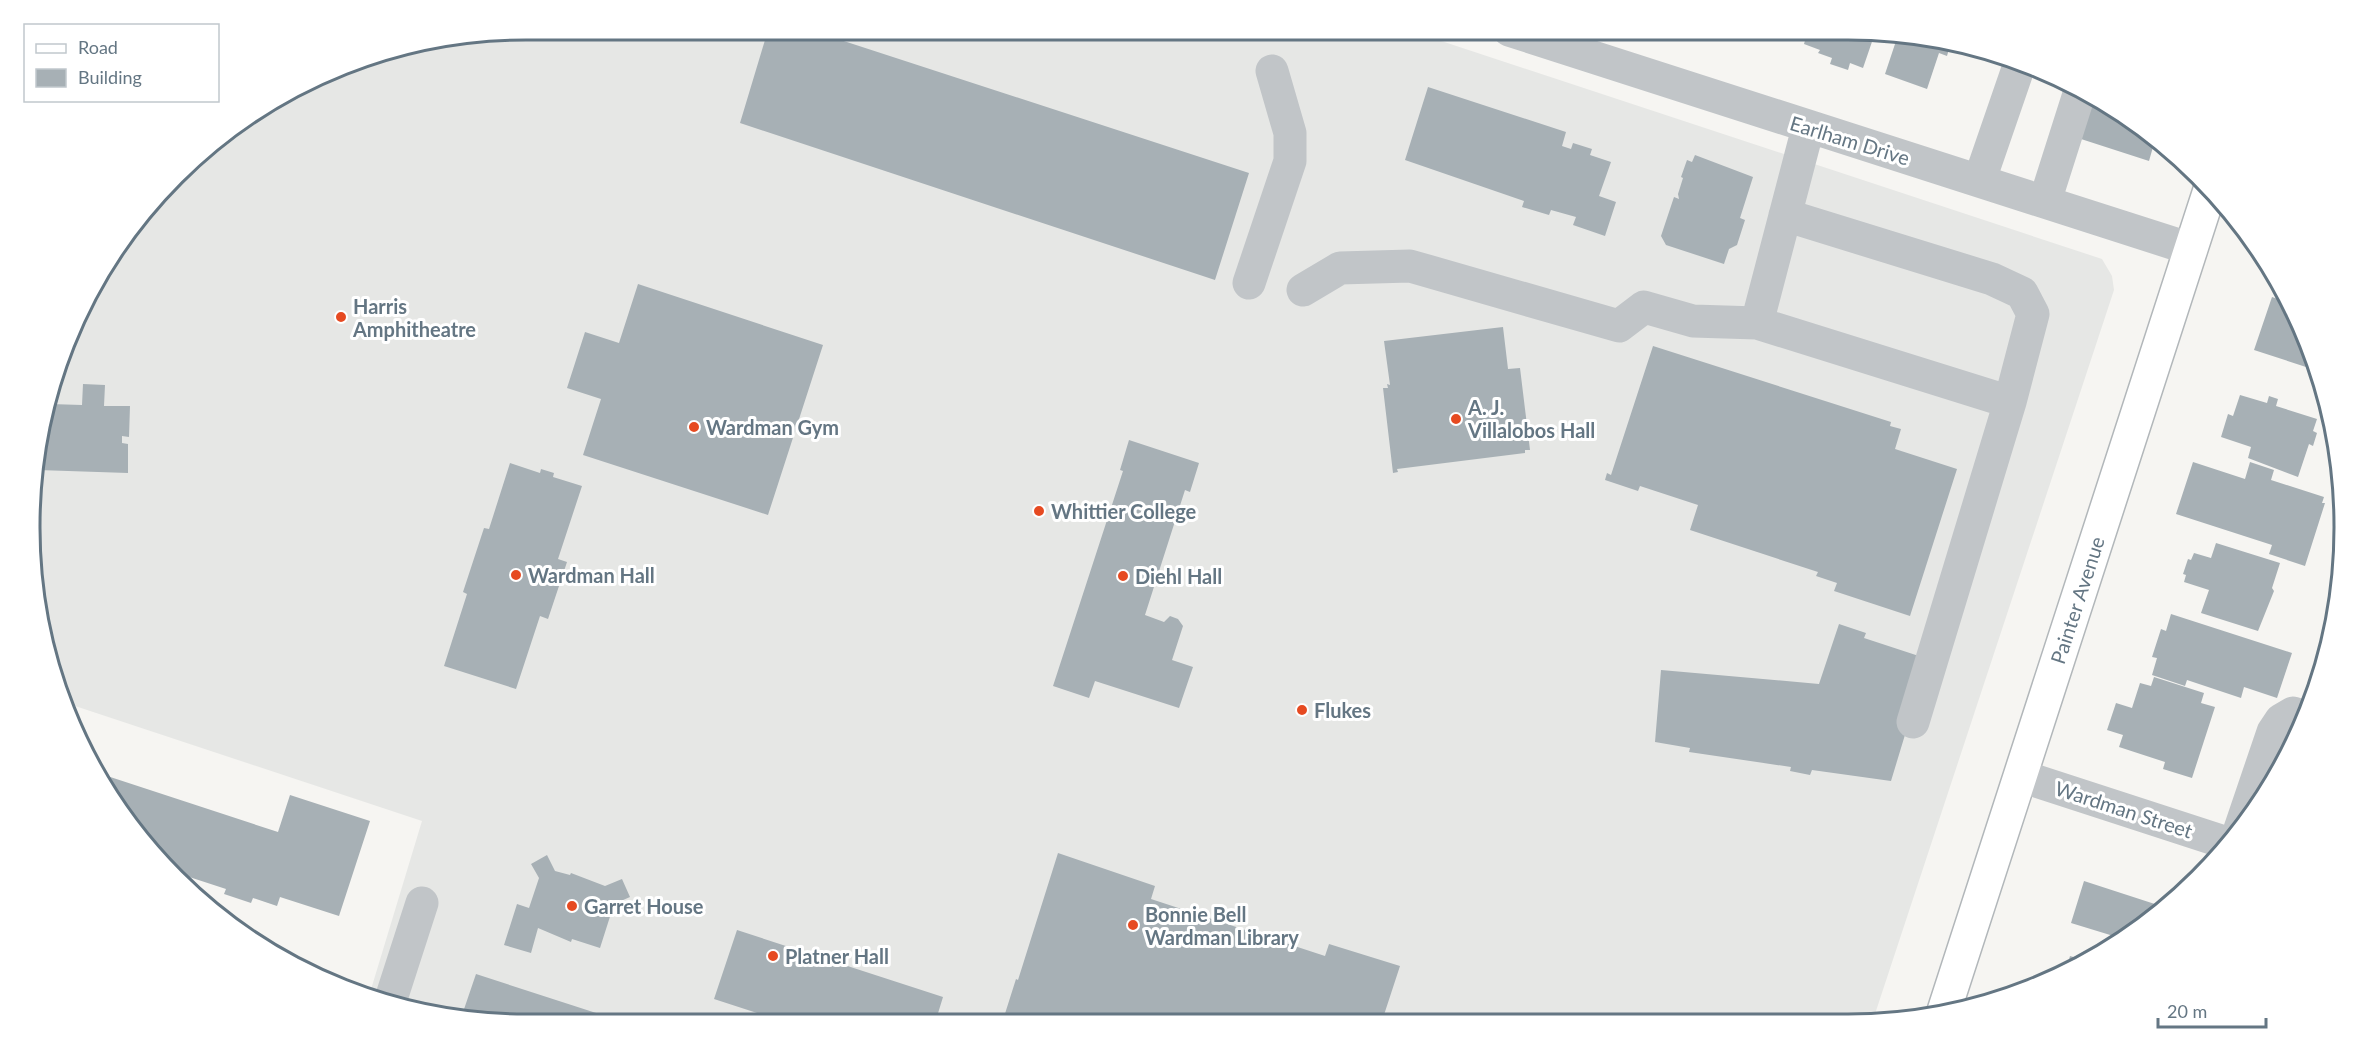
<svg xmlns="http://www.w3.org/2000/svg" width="2374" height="1054" font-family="Lato,sans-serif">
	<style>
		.built { fill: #e6e7e5 }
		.building { fill: #a7b0b5 }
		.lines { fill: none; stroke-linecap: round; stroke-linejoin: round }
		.major-casing { stroke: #b2b7ba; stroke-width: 36 }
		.minor { stroke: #c1c5c8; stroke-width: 33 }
		.major { stroke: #fff; stroke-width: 33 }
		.poi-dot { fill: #e64a21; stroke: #fff; stroke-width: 2 }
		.labels { text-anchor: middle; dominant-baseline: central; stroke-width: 6; stroke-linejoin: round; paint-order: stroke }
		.street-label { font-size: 20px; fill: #647683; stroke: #fff }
		.poi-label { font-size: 20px; font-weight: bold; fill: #647683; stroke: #fff; text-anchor: start }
		.rim { fill: none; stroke: #647683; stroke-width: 3 }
	</style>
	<rect width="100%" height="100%" fill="#f6f5f2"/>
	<path class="built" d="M 527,30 L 1408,30 L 2102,259 L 2112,276 L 2114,290 L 1873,1020 L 527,1024 L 430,1014 L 369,996 L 422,821 L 63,702 L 56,686 L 34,592 L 39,430 L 96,279 L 200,153 L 279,96 L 367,56 Z"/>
	<path class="building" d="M 768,30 L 810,30 L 1249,173 L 1215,280 L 740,123 Z
		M 1808,30 L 1875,33 L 1863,68 L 1850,63 L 1848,70 L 1830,64 L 1832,58 L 1818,53 L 1820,50 L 1804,44 Z
		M 1898,35 L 1951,42 L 1947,56 L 1939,53 L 1927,89 L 1885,74 Z
		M 1428,87 L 1566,132 L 1562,146 L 1571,149 L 1573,143 L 1592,149 L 1590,155 L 1611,162 L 1599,196 L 1616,202 L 1605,236 L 1573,225 L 1576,217 L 1551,210 L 1549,215 L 1522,207 L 1524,201 L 1405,160 Z
		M 2094,98 L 2123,114 L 2155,140 L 2149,161 L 2081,139 Z
		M 1695,155 L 1753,177 L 1740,218 L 1745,220 L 1737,245 L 1729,249 L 1724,264 L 1666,245 L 1661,236 L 1674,197 L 1679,199 L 1678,194 L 1683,178 L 1681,177 L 1687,160 L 1692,162 Z
		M 638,284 L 823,345 L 768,515 L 583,455 L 601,399 L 567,388 L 585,332 L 619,343 Z
		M 2272,297 L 2287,302 L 2306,336 L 2315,367 L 2306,367 L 2254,350 Z
		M 1503,327 L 1508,369 L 1520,368 L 1530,450 L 1525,450 L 1525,453 L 1397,469 L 1398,472 L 1393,473 L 1383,388 L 1388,388 L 1387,384 L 1390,385 L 1384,341 Z
		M 1653,346 L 1891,422 L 1890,426 L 1901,429 L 1895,449 L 1957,469 L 1910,616 L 1834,591 L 1837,583 L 1816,576 L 1818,572 L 1690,530 L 1698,505 L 1640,486 L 1638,491 L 1605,480 L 1607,473 L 1611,475 Z
		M 83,384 L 105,385 L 104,406 L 130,406 L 129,437 L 122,436 L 122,443 L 128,444 L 128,473 L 38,470 L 39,430 L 50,404 L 82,405 Z
		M 2240,395 L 2267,403 L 2269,396 L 2278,399 L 2276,406 L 2317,419 L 2313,431 L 2317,433 L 2313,446 L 2309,444 L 2298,477 L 2248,458 L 2251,447 L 2221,437 L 2228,414 L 2233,416 Z
		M 1129,440 L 1199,463 L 1190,492 L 1185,490 L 1145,615 L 1164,622 L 1170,616 L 1178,619 L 1183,626 L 1172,660 L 1193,667 L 1179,708 L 1095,681 L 1089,698 L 1053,686 L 1123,471 L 1120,470 Z
		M 2193,462 L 2245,479 L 2250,462 L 2274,470 L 2271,480 L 2324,497 L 2322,503 L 2325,503 L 2305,566 L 2269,554 L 2272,545 L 2176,514 Z
		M 510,463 L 540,473 L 541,469 L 554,473 L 553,477 L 582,486 L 558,559 L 567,562 L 548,619 L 540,616 L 516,689 L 444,666 L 467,594 L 463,592 L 484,528 L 489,529 Z
		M 2216,543 L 2280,563 L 2272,588 L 2274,591 L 2258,631 L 2201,613 L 2209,590 L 2184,582 L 2186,575 L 2183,574 L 2188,559 L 2191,560 L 2194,553 L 2211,558 Z
		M 2171,614 L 2292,653 L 2277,698 L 2244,687 L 2241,698 L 2187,680 L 2185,686 L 2152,675 L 2157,658 L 2152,657 L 2161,629 L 2166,631 Z
		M 1839,624 L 1866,633 L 1864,638 L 1928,659 L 1891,781 L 1812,770 L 1810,775 L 1790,771 L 1791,767 L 1689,752 L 1690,748 L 1655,742 L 1661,670 L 1819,684 Z
		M 2154,677 L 2204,693 L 2201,703 L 2215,707 L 2192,778 L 2163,769 L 2165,762 L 2119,747 L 2123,735 L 2107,730 L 2116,703 L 2132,708 L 2140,683 L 2151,686 Z
		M 95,772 L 278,832 L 290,795 L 370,821 L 339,916 L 280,897 L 277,906 L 253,898 L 251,903 L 224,894 L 226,889 L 177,873 Z
		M 1058,853 L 1155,886 L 1151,899 L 1325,956 L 1329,944 L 1400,966 L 1382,1021 L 1009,1022 L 1003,1020 L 1016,979 L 1018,980 Z
		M 547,855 L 555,871 L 570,875 L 571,873 L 605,886 L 622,879 L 630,897 L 614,904 L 600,948 L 572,939 L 571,942 L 538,928 L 531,953 L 504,945 L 517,904 L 529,908 L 539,878 L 531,864 Z
		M 2084,881 L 2164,907 L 2150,921 L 2120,938 L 2071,923 Z
		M 737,930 L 943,997 L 935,1023 L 788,1023 L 714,999 Z
		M 2070,956 L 2083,960 L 2066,970 Z
		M 476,974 L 627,1023 L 627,1024 L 527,1024 L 461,1018 Z"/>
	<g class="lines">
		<defs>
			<path id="major" d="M 1944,1011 L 2210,190"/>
		</defs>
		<use href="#major" class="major-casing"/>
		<path class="minor" d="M 1509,30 C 1736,104 1964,174 2191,249
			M 1980,179 L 2020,63
			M 2045,201 L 2080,91
			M 1785,215 L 1992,279 L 2022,293 L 2033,314 L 2010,402 L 1757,323 L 1808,128
			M 1249,283 L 1290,161 L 1290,133 L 1272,71
			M 1303,290 L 1340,268 L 1410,266 L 1619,326 L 1644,307 L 1693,321 L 1757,323
			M 1913,722 L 2010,402
			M 2021,776 L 2227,843
			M 2239,832 L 2273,732 L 2281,720 L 2293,713 L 2306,717
			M 390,1002 L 422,903"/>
		<use href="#major" class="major"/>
	</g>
	<g class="poi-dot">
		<circle cx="341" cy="317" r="6"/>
		<circle cx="1456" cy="419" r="6"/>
		<circle cx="694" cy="427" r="6"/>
		<circle cx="1039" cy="511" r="6"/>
		<circle cx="516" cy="575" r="6"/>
		<circle cx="1123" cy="576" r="6"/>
		<circle cx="1302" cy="710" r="6"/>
		<circle cx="572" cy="906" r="6"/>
		<circle cx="1133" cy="925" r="6"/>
		<circle cx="773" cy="956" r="6"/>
	</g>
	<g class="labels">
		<g class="street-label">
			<text transform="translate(1850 140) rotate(17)">Earlham Drive</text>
			<text transform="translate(2077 600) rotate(-72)">Painter Avenue</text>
			<text transform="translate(2124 809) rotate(18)">Wardman Street</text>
		</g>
		<g class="poi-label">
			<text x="353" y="306">Harris<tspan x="353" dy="23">Amphitheatre</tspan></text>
			<text x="1468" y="407">A. J.<tspan x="1468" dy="23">Villalobos Hall</tspan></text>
			<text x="706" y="427">Wardman Gym</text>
			<text x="1051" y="511">Whittier College</text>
			<text x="528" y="575">Wardman Hall</text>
			<text x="1135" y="576">Diehl Hall</text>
			<text x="1314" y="710">Flukes</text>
			<text x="584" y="906">Garret House</text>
			<text x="1145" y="914">Bonnie Bell<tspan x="1145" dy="23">Wardman Library</tspan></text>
			<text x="785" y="956">Platner Hall</text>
		</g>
	</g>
	<path d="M0 0H2374V1054H0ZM526 40H1848A486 486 0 0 1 2334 526V528A486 486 0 0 1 1848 1014H526A486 486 0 0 1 40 528V526A486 486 0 0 1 526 40Z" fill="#fff" fill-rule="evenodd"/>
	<path class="rim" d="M526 40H1848A486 486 0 0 1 2334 526V528A486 486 0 0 1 1848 1014H526A486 486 0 0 1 40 528V526A486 486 0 0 1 526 40Z"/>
	<rect x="24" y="24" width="195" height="78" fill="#ffffff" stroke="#c1c8cd" stroke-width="1.5"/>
	<rect x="36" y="44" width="30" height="9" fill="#ffffff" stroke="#c1c8cd" stroke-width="1.5"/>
	<text x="78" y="54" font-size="18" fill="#647683">Road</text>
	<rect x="36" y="69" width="30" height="18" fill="#a7b0b5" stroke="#c1c8cd" stroke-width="1.5"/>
	<text x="78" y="84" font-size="18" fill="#647683">Building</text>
	<path d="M2158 1018v9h108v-9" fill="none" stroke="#647683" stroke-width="3"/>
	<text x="2167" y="1018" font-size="18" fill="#647683" stroke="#ffffff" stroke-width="4.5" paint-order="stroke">20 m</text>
</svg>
